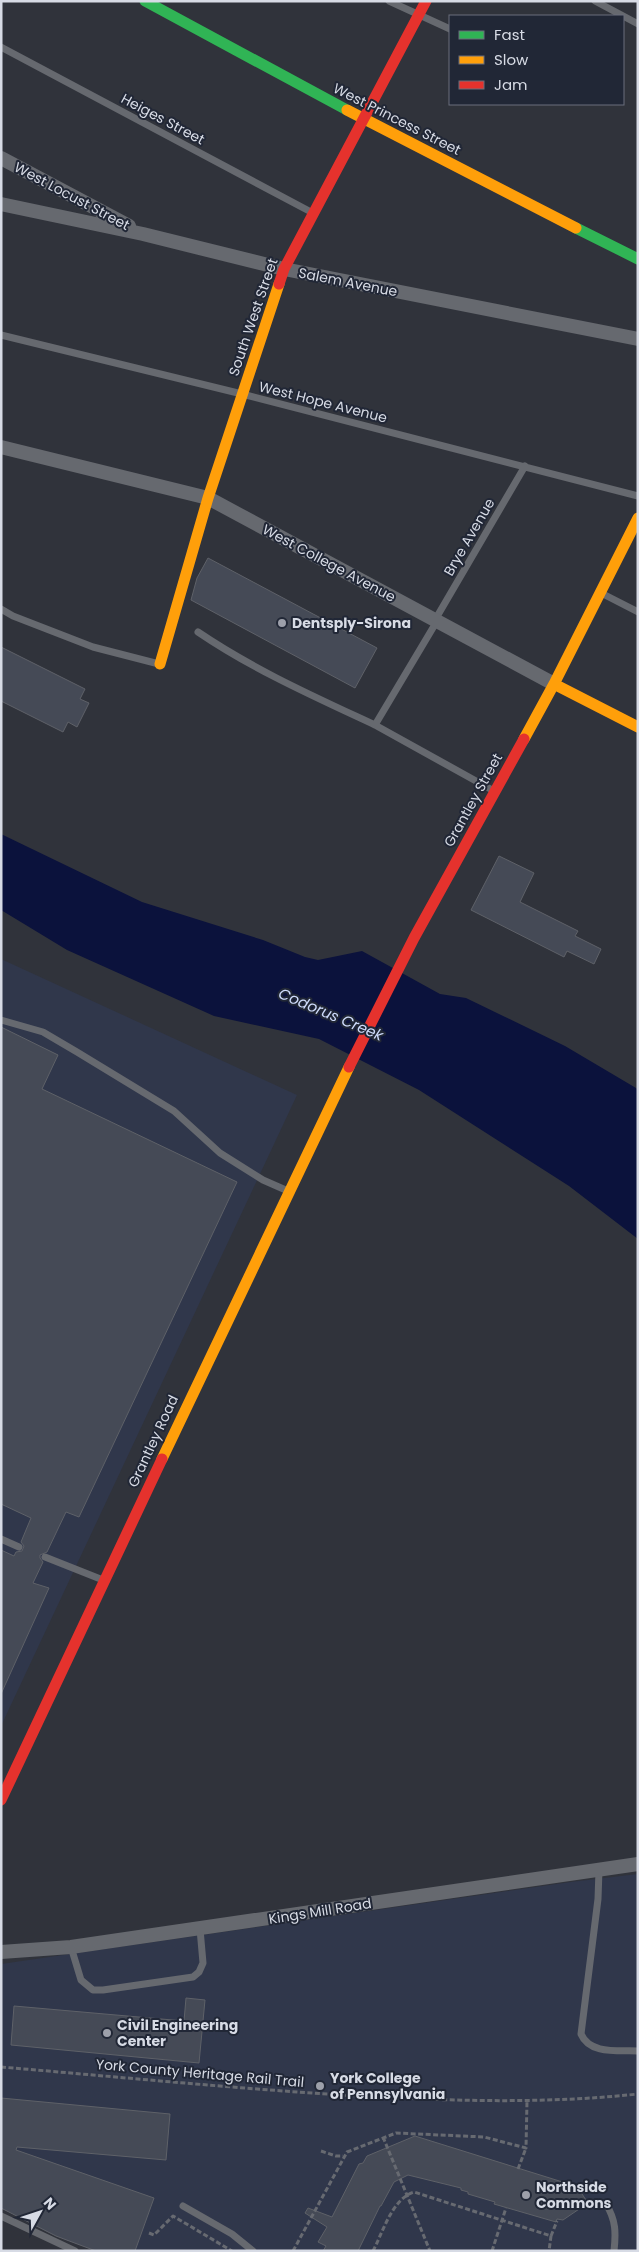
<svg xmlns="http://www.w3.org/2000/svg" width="639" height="2252" font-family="Poppins,sans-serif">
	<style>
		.built { fill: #30374b }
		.water { fill: #0b123c }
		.building { fill: #454a56; stroke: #5e6168 }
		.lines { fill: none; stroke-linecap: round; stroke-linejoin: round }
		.path { stroke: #676a71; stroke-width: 3; stroke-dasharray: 5 2.5; stroke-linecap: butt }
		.lane { stroke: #66696f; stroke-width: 7 }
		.street { stroke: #66696f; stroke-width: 14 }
		.fast { stroke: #30b455; stroke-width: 11 }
		.slow { stroke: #ff9f0a; stroke-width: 11 }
		.jam { stroke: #e5322d; stroke-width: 11 }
		.poi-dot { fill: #9da0aa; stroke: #212736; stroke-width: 2 }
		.labels { text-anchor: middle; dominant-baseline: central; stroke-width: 4; stroke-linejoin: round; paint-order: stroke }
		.street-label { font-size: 14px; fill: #d7dbe5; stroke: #212736 }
		.poi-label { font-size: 14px; font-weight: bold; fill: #d7dbe5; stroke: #212736; text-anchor: start }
		.water-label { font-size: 15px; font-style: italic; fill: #cedbfb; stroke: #212736 }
	</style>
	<rect width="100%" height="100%" fill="#30333b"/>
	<path class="built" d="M 1,959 L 297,1095 L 1,1726 Z
		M 638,1874 L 638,2251 L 96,2251 L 56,2236 L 1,2208 L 1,1964 L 571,1882 Z"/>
	<path class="water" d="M 1,834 L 142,902 L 263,940 L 305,957 L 318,960 L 362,951 L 440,994 L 466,998 L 565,1046 L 636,1088 L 638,1090 L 638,1239 L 569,1186 L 419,1090 L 319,1039 L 214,1016 L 67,950 L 1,910 Z"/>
	<path class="building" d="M 208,558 L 377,648 L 355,688 L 191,600 L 197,578 Z
		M 1,647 L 85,689 L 80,699 L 89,703 L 77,727 L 68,722 L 63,732 L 1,701 Z
		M 499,856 L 534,873 L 520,902 L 578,931 L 575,936 L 601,949 L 594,964 L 567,951 L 564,957 L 471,910 Z
		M 1,1027 L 58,1055 L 42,1089 L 237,1182 L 79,1517 L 66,1512 L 47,1552 L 40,1555 L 40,1558 L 43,1562 L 33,1583 L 49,1588 L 1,1694 L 1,1550 L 14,1556 L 16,1552 L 22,1551 L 24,1546 L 21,1542 L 31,1518 L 1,1504 Z
		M 186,1998 L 205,2000 L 199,2063 L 11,2045 L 14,2006 L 184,2021 Z
		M 1,2098 L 170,2114 L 166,2160 L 17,2147 L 16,2150 L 154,2198 L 135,2251 L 96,2251 L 56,2236 L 1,2208 Z
		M 415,2136 L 569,2184 L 578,2188 L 588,2203 L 563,2220 L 557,2219 L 556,2222 L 494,2204 L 495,2202 L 468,2194 L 468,2192 L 461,2190 L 461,2188 L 408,2175 L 394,2182 L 381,2206 L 380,2206 L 358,2251 L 323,2251 L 326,2246 L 318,2242 L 327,2227 L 305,2213 L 308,2208 L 332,2217 L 359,2164 L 363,2163 L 367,2156 Z"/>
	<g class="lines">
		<path class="path" d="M 1,2067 C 120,2077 239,2089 359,2096 C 452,2101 545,2104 638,2094
			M 383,2137 L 430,2251
			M 321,2151 L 336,2156 L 343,2156
			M 518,2169 L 526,2148
			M 149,2233 L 154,2235 L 173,2216 L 232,2251
			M 551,2236 L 557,2221
			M 293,2251 L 347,2152 L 396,2133 L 484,2137 L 526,2148 L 527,2101
			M 373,2251 C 383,2232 392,2199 414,2192 L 551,2236 L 549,2251
			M 492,2251 L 506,2208"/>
		<path class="lane" d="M 389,1 L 450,29
			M 595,1 L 638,24
			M 1,47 L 311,212
			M 1,335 L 242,394 L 638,496
			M 603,594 L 638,612
			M 1,609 L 13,616 L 93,647 L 159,664
			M 435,620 L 525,466
			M 437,621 L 375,725 L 494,791
			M 198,632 C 254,670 315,697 375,725
			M 1,1020 L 43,1032 L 77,1052 L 174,1111 L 220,1153 L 263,1180 L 288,1191
			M 1,1539 L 19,1547
			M 45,1557 L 103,1580
			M 599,1870 L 598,1899 L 581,2034 C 590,2055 619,2050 638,2051
			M 71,1947 L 81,1980 L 93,1990 L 103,1990 L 193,1977 L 199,1972 L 203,1963 L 200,1929
			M 606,2204 C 616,2220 616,2233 614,2251
			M 183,2206 L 232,2234 L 253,2251
			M 1,2216 L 75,2251"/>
		<path class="street" d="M 1,158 L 129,226
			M 1,204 L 143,234 L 284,269 L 638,339
			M 1,447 L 208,498 L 554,684
			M 1,1952 L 71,1947 L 638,1864"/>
		<path class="fast" d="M 145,1 L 347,110
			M 576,228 L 638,259"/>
		<path class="slow" d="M 347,110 L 576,228
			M 160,664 L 208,498 L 279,284
			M 554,684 L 638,727
			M 524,739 L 554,684 L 638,518
			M 162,1459 L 349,1067"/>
		<path class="jam" d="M 279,284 L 284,269 L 426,1
			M 349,1067 L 414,938 L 524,739
			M 1,1800 L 162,1459"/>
	</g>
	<g class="poi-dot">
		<circle cx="282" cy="623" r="5"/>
		<circle cx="107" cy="2033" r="5"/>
		<circle cx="320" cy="2086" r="5"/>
		<circle cx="526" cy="2195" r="5"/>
	</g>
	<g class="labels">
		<g class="street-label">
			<text transform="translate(163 119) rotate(28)">Heiges Street</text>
			<text transform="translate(397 119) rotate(27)">West Princess Street</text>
			<text transform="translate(72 196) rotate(28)">West Locust Street</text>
			<text transform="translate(348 282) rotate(11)">Salem Avenue</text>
			<text transform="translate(253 317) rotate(-71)">South West Street</text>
			<text transform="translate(323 402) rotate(14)">West Hope Avenue</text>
			<text transform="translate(469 537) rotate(-60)">Brye Avenue</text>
			<text transform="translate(329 563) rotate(28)">West College Avenue</text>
			<text transform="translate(473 800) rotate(-61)">Grantley Street</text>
			<text transform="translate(153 1441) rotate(-65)">Grantley Road</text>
			<text transform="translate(320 1911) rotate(-9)">Kings Mill Road</text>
			<text transform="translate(200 2073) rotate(5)">York County Heritage Rail Trail</text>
		</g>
		<g class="poi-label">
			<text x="292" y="623">Dentsply-Sirona</text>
			<text x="117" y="2025">Civil Engineering<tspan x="117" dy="16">Center</tspan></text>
			<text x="330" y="2078">York College<tspan x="330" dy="16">of Pennsylvania</tspan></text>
			<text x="536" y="2187">Northside<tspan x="536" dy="16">Commons</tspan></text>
		</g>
		<g class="water-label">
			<text transform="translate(331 1014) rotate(23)">Codorus Creek</text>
		</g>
	</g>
	<rect width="639" height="2252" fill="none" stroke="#d7dbe5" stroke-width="5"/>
	<rect x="449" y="15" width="175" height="90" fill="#212736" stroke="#6a6f7c"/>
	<rect x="459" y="31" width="25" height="8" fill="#30b455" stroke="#6a6f7c"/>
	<text x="494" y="40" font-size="15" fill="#d7dbe5">Fast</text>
	<rect x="459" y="56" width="25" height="8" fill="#ff9f0a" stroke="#6a6f7c"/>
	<text x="494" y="65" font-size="15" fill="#d7dbe5">Slow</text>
	<rect x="459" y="81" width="25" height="8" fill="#e5322d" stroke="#6a6f7c"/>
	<text x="494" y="90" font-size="15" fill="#d7dbe5">Jam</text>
	<g transform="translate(40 2212) rotate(50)" stroke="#212736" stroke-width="4" paint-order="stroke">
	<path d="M0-4L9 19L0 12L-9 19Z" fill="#d7dbe5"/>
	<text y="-8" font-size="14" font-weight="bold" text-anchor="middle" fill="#d7dbe5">N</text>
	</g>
</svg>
